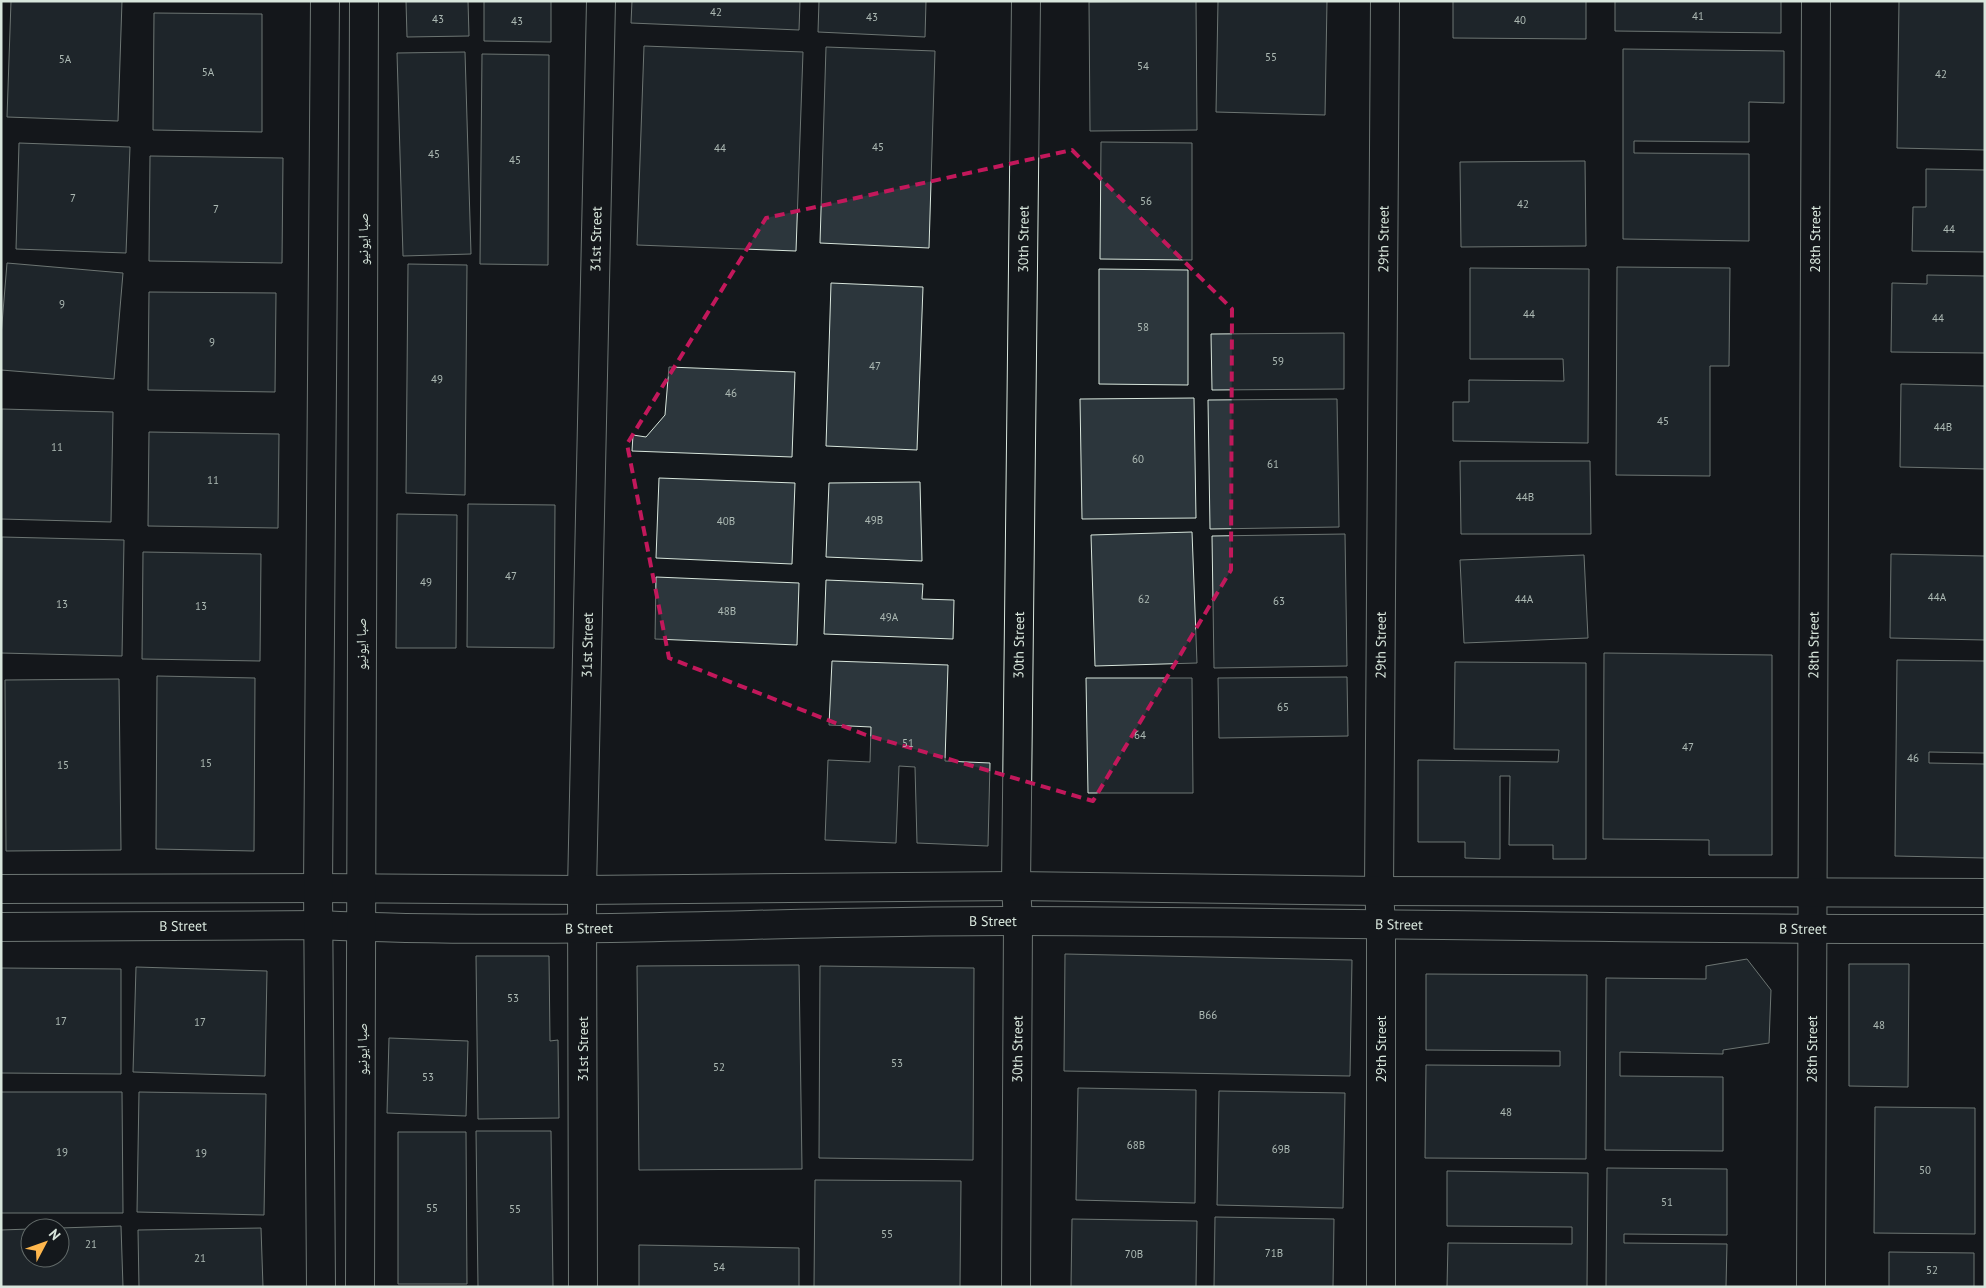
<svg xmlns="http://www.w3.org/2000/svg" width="1986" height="1288" font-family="'PT Sans','Noto Naskh Arabic',sans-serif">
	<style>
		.building { fill: #2c363c; stroke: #d8e6dc }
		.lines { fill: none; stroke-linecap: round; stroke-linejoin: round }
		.street-casing { stroke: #d8e6dc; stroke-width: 30 }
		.secondary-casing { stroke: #d8e6dc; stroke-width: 30 }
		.street { stroke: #14181c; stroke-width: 28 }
		.secondary { stroke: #14181c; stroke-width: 28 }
		.marked { fill: none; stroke: #c2185b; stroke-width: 4; stroke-dasharray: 10 6; stroke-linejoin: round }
		.labels { text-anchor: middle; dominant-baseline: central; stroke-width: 4; stroke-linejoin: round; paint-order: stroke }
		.number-label { font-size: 11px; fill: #adbab4 }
		.street-label { font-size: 14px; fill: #d8e6dc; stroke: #14181c }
	</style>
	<rect width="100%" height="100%" fill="#14181c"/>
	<path class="building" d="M 11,1 L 122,1 L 118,121 L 7,117 Z
		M 406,1 L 468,1 L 469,36 L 407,37 Z
		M 484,1 L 551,1 L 551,42 L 484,41 Z
		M 632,1 L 800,1 L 799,30 L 631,23 Z
		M 819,1 L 926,1 L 925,37 L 818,32 Z
		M 1196,1 L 1197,130 L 1090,131 L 1089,2 Z
		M 1218,1 L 1327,1 L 1325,115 L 1216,112 Z
		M 1453,1 L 1586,1 L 1586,39 L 1453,38 Z
		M 1615,1 L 1781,1 L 1781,33 L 1615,31 Z
		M 1899,1 L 1985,1 L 1985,150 L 1897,148 Z
		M 154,13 L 262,14 L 262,132 L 153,130 Z
		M 644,46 L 803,52 L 796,251 L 637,245 Z
		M 826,47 L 935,51 L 929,248 L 820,243 Z
		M 1623,49 L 1784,51 L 1784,103 L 1749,102 L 1749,142 L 1634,141 L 1634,153 L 1749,154 L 1749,241 L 1623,239 Z
		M 465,52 L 471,254 L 403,256 L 397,53 Z
		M 482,54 L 549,55 L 548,265 L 480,264 Z
		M 1101,142 L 1192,143 L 1192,260 L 1100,259 Z
		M 19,143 L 130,147 L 126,253 L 16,249 Z
		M 150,156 L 283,158 L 282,263 L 149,261 Z
		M 1585,161 L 1586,246 L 1461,247 L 1460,162 Z
		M 1926,169 L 1985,170 L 1985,252 L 1912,251 L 1913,207 L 1926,207 Z
		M 7,263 L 123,273 L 114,379 L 1,370 L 1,336 Z
		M 408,264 L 467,265 L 465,495 L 406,493 Z
		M 1617,267 L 1730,268 L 1729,366 L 1710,366 L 1710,476 L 1616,475 Z
		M 1470,268 L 1589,269 L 1588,443 L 1453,441 L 1453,402 L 1469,402 L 1469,380 L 1564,381 L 1563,359 L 1470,359 Z
		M 1099,269 L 1188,270 L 1188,385 L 1099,384 Z
		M 1927,275 L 1985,276 L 1985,353 L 1891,352 L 1892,283 L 1927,284 Z
		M 831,283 L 923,287 L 917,450 L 826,446 Z
		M 149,292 L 276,293 L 275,392 L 148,390 Z
		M 1344,333 L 1344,389 L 1212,390 L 1211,334 Z
		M 669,367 L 795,372 L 792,457 L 632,451 L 633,435 L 646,437 L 665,415 Z
		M 1901,384 L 1985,386 L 1985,469 L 1900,467 Z
		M 1194,398 L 1196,518 L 1082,519 L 1080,399 Z
		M 1337,399 L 1339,527 L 1210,529 L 1208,400 Z
		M 2,409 L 113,412 L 111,522 L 1,519 Z
		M 149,432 L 279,434 L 278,528 L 148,526 Z
		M 1460,461 L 1590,461 L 1591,534 L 1461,534 Z
		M 659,478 L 795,483 L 792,564 L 656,558 Z
		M 920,482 L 922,561 L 826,557 L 829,483 Z
		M 468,504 L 555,505 L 554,648 L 467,647 Z
		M 397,514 L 457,515 L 456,648 L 396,648 Z
		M 1192,532 L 1197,663 L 1095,666 L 1091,535 Z
		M 1345,534 L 1347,666 L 1214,668 L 1212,536 Z
		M 2,537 L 124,540 L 122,656 L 1,653 Z
		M 143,552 L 261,554 L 260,661 L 142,659 Z
		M 1891,554 L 1985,556 L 1985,640 L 1890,638 Z
		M 1584,555 L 1588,638 L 1464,643 L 1460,560 Z
		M 656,577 L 799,583 L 797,645 L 655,639 Z
		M 826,580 L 923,584 L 922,599 L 954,600 L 953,639 L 824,634 Z
		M 1604,653 L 1772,655 L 1772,855 L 1709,855 L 1709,840 L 1603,839 Z
		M 1897,660 L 1985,661 L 1985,753 L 1929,752 L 1929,763 L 1985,764 L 1985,858 L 1895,856 Z
		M 832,661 L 948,665 L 945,761 L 990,763 L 988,846 L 917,843 L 915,767 L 899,766 L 896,843 L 825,840 L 828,760 L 870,762 L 871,727 L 829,725 Z
		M 1455,662 L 1586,663 L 1586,859 L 1553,859 L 1553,845 L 1509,845 L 1510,776 L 1500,776 L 1500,859 L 1465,858 L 1465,842 L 1418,842 L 1418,760 L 1558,762 L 1559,750 L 1454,749 Z
		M 157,676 L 255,678 L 254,851 L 156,849 Z
		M 1347,677 L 1348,736 L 1219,738 L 1218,678 Z
		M 1086,678 L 1192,678 L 1193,793 L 1088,793 Z
		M 119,679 L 121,850 L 6,851 L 5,680 Z
		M 1065,954 L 1352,960 L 1350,1076 L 1064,1071 Z
		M 476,956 L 549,956 L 550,1041 L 558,1040 L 559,1118 L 478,1119 Z
		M 1747,959 L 1771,990 L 1769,1043 L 1723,1050 L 1723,1054 L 1620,1052 L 1620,1076 L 1723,1077 L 1723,1151 L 1605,1150 L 1606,978 L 1706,979 L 1706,966 Z
		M 1849,964 L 1909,964 L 1908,1087 L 1849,1086 Z
		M 799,965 L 802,1169 L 639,1170 L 637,966 Z
		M 820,966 L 974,968 L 973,1160 L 819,1158 Z
		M 136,967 L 267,971 L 265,1076 L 133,1072 Z
		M 1,968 L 121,969 L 121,1074 L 1,1073 Z
		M 1426,974 L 1587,975 L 1586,1159 L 1425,1158 L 1426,1065 L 1560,1066 L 1560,1051 L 1426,1050 Z
		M 389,1038 L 468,1041 L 466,1116 L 387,1113 Z
		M 1078,1088 L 1196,1090 L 1195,1203 L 1076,1200 Z
		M 1219,1091 L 1345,1093 L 1343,1208 L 1217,1205 Z
		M 1,1092 L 122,1092 L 123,1213 L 1,1213 Z
		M 139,1092 L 266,1094 L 264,1215 L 137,1212 Z
		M 1875,1107 L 1975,1108 L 1975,1234 L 1874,1233 Z
		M 476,1131 L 551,1131 L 553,1287 L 478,1287 Z
		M 398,1132 L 466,1132 L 467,1284 L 398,1284 Z
		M 1607,1168 L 1727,1169 L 1727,1235 L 1624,1234 L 1624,1243 L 1727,1244 L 1726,1287 L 1606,1287 Z
		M 1447,1171 L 1588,1173 L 1587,1287 L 1447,1287 L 1448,1243 L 1572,1244 L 1572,1227 L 1447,1226 Z
		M 815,1180 L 961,1181 L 960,1287 L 814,1287 Z
		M 1215,1217 L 1334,1219 L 1333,1287 L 1214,1287 Z
		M 1072,1219 L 1197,1221 L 1196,1287 L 1071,1287 Z
		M 121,1226 L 123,1287 L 1,1287 L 1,1230 L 30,1229 L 30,1258 L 60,1258 L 60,1228 Z
		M 261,1228 L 263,1287 L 139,1287 L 138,1230 Z
		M 639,1245 L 799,1248 L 799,1287 L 639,1287 Z
		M 1889,1252 L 1974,1253 L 1974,1287 L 1889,1287 Z"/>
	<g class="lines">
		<defs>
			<g id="street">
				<path id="s1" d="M 583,1287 L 582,890 L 601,1"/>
				<path id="s2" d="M 1016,1287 L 1018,921 L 1016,886 L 1026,1"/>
				<path id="s3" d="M 1381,1287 L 1381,925 L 1379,891 L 1385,1"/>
				<path id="s4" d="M 1811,1287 L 1816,1"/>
			</g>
			<g id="secondary">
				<path d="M 1,889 L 318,888 L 582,890 L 1016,886 L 1379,891 L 1985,893"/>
				<path id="s5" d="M 1,927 L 319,925 C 553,936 788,920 1022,921 C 1343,922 1664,930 1985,929"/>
				<path d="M 321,1287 L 318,888 L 325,1"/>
				<path d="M 360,1287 L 364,1"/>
			</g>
		</defs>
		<use href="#street" class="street-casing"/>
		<use href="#secondary" class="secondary-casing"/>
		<use href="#street" class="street"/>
		<use href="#secondary" class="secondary"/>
	</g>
	<path d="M0 0H1986V1288H0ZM 1072,150 L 1232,309 L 1231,570 L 1093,801 L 866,735 L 669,658 L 627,444 L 766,218 Z" fill="#14181c" fill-opacity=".55" fill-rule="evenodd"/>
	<path class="marked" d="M 1072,150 L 1232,309 L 1231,570 L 1093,801 L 866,735 L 669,658 L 627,444 L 766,218 Z"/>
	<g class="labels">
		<g class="number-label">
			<text x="716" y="12">42</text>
			<text x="1698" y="16">41</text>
			<text x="872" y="17">43</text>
			<text x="438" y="19">43</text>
			<text x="1520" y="20">40</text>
			<text x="517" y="21">43</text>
			<text x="1271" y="57">55</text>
			<text x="65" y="59">5A</text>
			<text x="1143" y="66">54</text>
			<text x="208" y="72">5A</text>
			<text x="1941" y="74">42</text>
			<text x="878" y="147">45</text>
			<text x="720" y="148">44</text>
			<text x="434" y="154">45</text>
			<text x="515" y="160">45</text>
			<text x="73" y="198">7</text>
			<text x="1146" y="201">56</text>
			<text x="1523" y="204">42</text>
			<text x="216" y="209">7</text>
			<text x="1949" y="229">44</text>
			<text x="62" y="304">9</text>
			<text x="1529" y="314">44</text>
			<text x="1938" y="318">44</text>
			<text x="1143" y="327">58</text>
			<text x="212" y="342">9</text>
			<text x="1278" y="361">59</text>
			<text x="875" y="366">47</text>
			<text x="437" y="379">49</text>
			<text x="731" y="393">46</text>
			<text x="1663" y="421">45</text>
			<text x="1943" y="427">44B</text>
			<text x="57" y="447">11</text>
			<text x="1138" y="459">60</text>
			<text x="1273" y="464">61</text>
			<text x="213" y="480">11</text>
			<text x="1525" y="497">44B</text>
			<text x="874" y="520">49B</text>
			<text x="726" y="521">40B</text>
			<text x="511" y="576">47</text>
			<text x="426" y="582">49</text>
			<text x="1937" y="597">44A</text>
			<text x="1144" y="599">62</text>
			<text x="1524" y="599">44A</text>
			<text x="1279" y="601">63</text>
			<text x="62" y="604">13</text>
			<text x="201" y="606">13</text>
			<text x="727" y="611">48B</text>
			<text x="889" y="617">49A</text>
			<text x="1283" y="707">65</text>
			<text x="1140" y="735">64</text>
			<text x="908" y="743">51</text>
			<text x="1688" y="747">47</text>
			<text x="1913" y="758">46</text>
			<text x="206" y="763">15</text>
			<text x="63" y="765">15</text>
			<text x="513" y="998">53</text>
			<text x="1208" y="1015">B66</text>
			<text x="61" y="1021">17</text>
			<text x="200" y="1022">17</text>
			<text x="1879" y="1025">48</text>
			<text x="897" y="1063">53</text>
			<text x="719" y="1067">52</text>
			<text x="428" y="1077">53</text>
			<text x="1506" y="1112">48</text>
			<text x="1136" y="1145">68B</text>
			<text x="1281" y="1149">69B</text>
			<text x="62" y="1152">19</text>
			<text x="201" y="1153">19</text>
			<text x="1925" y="1170">50</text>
			<text x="1667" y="1202">51</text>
			<text x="432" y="1208">55</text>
			<text x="515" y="1209">55</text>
			<text x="887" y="1234">55</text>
			<text x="91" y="1244">21</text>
			<text x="1274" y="1253">71B</text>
			<text x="1134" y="1254">70B</text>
			<text x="200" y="1258">21</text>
			<text x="719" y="1267">54</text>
			<text x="1932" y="1270">52</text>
		</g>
		<g class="street-label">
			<text transform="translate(363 239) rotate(-90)">صبا ایونیو</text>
			<text stroke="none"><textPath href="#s1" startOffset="1048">31st Street</textPath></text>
			<text stroke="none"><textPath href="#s2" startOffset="1048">30th Street</textPath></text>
			<text stroke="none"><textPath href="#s3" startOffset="1048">29th Street</textPath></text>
			<text stroke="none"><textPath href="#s4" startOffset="1048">28th Street</textPath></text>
			<text transform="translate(361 644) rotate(-90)">صبا ایونیو</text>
			<text stroke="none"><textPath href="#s1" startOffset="642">31st Street</textPath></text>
			<text stroke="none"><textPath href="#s2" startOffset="642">30th Street</textPath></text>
			<text stroke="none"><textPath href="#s3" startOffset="642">29th Street</textPath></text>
			<text stroke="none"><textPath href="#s4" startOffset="642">28th Street</textPath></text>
			<text stroke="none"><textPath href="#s5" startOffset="992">B Street</textPath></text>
			<text stroke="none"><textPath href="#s5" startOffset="182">B Street</textPath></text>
			<text stroke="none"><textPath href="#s5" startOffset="1398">B Street</textPath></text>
			<text stroke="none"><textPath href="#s5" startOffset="588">B Street</textPath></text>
			<text stroke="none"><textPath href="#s5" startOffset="1802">B Street</textPath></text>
			<text transform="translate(362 1049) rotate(-90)">صبا ایونیو</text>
			<text transform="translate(583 1049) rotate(-90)">31st Street</text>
			<text stroke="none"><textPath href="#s2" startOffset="238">30th Street</textPath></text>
			<text transform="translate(1381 1049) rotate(-90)">29th Street</text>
			<text stroke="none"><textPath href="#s4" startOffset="238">28th Street</textPath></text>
		</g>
	</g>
	<rect width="1986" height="1288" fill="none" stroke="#d8e6dc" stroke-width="5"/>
	<g transform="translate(45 1243) rotate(49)"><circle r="24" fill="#14181c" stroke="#626a69"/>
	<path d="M0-4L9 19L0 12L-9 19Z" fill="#ffb74d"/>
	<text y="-8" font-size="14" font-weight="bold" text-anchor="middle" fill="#d8e6dc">N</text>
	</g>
</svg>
